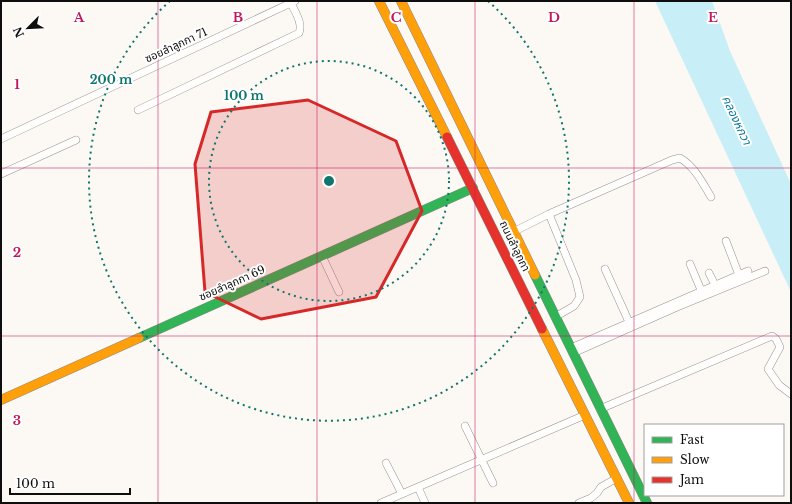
<svg xmlns="http://www.w3.org/2000/svg" width="792" height="504" font-family="'Libre Baskerville','Noto Sans Thai',serif">
	<style>
		.water { fill: #c8eff8 }
		.lines { fill: none; stroke-linecap: round; stroke-linejoin: round }
		.street-casing { stroke: #959392; stroke-width: 8 }
		.fast-casing { stroke: #8c8a88; stroke-width: 10 }
		.slow-casing { stroke: #8c8a88; stroke-width: 10 }
		.jam-casing { stroke: #8c8a88; stroke-width: 10 }
		.street { stroke: #fffefd; stroke-width: 7 }
		.fast { stroke: #30b455; stroke-width: 9 }
		.slow { stroke: #ff9f0a; stroke-width: 9 }
		.jam { stroke: #e5322d; stroke-width: 9 }
		.marked { fill: #d62828; fill-opacity: 0.2; stroke: #d62828; stroke-width: 3; stroke-linejoin: round }
		.grid { fill: none; stroke: #c2185b; stroke-width: 1; stroke-opacity: 0.55 }
		.ring { fill: none; stroke: #0f766e; stroke-width: 2; stroke-dasharray: 2 4 }
		.labels { text-anchor: middle; dominant-baseline: central; stroke-width: 4; stroke-linejoin: round; paint-order: stroke }
		.street-label { font-size: 11px; fill: #0e0e0e; stroke: #fff }
		.water-label { font-size: 12px; font-style: italic; fill: #117b9f; stroke: #fff }
		.grid-label { font-size: 13px; text-anchor: middle; font-weight: bold; fill: #c2185b; stroke: #fff; stroke-width: 4; stroke-linejoin: round; paint-order: stroke }
		.centre { fill: #0f766e; stroke: #fff; stroke-width: 2 }
		.ring-label { font-size: 12px; text-anchor: middle; font-weight: bold; fill: #0f766e; stroke: #fff; stroke-width: 4; stroke-linejoin: round; paint-order: stroke }
	</style>
	<rect width="100%" height="100%" fill="#fcf8f4"/>
	<path class="water" d="M 655,1 L 712,1 L 730,51 L 791,184 L 791,292 Z"/>
	<g class="lines">
		<defs>
			<path id="street" d="M 138,110 L 299,33 C 303,23 295,12 291,3
				M 1,139 L 295,1
				M 1,174 L 76,140
				M 513,232 L 549,214
				M 726,241 L 739,275
				M 322,256 L 339,292
				M 690,264 L 701,290
				M 605,269 L 629,322
				M 709,273 L 715,285
				M 555,317 L 574,306 L 580,297 L 576,280 L 549,214 L 672,160 L 680,158 C 695,167 702,182 711,197
				M 571,348 L 748,271
				M 573,353 L 677,307 L 765,271
				M 600,409 L 772,336 L 776,339 L 780,347 L 768,369 L 779,385 L 791,394
				M 465,426 L 493,483
				M 386,463 L 402,494
				M 418,487 L 425,503
				M 381,503 L 585,415
				M 579,503 L 591,498 L 597,493 L 601,487 L 617,478"/>
			<path id="fast" d="M 535,275 L 647,503
				M 139,338 L 473,188"/>
			<path id="slow" d="M 379,1 L 447,137
				M 401,1 L 535,275
				M 542,329 L 629,503
				M 1,400 L 139,338"/>
			<path id="jam" d="M 447,137 L 542,329"/>
		</defs>
		<use href="#street" class="street-casing"/>
		<use href="#fast" class="fast-casing"/>
		<use href="#slow" class="slow-casing"/>
		<use href="#jam" class="jam-casing"/>
		<use href="#street" class="street"/>
		<use href="#fast" class="fast"/>
		<use href="#slow" class="slow"/>
		<use href="#jam" class="jam"/>
	</g>
	<path class="marked" d="M 308,100 L 396,141 L 422,211 L 376,297 L 261,319 L 205,292 L 195,164 L 211,112 Z"/>
	<path class="grid" d="M 158,1 L 158,503M 317,1 L 317,503M 475,1 L 475,503M 634,1 L 634,503M 1,168 L 791,168M 1,336 L 791,336"/>
	<g class="ring">
		<circle cx="329" cy="181" r="120"/>
		<path d="M488 1A240 240 0 1 1 170 1"/>
	</g>
	<g class="labels">
		<g class="street-label">
			<text transform="translate(176 45) rotate(-25)">ซอยลำลูกกา 71</text>
			<text transform="translate(515 246) rotate(64)">ถนนลำลูกกา</text>
			<text transform="translate(232 283) rotate(-24)">ซอยลำลูกกา 69</text>
		</g>
		<g class="water-label">
			<text transform="translate(737 120) rotate(65)">คลองหกวา</text>
		</g>
	</g>
	<g class="grid-label">
		<text x="79" y="22">A</text>
		<text x="238" y="22">B</text>
		<text x="396" y="22">C</text>
		<text x="554" y="22">D</text>
		<text x="713" y="22">E</text>
		<text x="17" y="89">1</text>
		<text x="17" y="257">2</text>
		<text x="17" y="425">3</text>
	</g>
	<circle cx="329" cy="181" r="6" class="centre"/>
	<g class="ring-label">
		<text x="111" y="84">200 m</text>
		<text x="244" y="100">100 m</text>
	</g>
	<rect width="792" height="504" fill="none" stroke="#0e0e0e" stroke-width="4"/>
	<rect x="644" y="424" width="140" height="72" fill="#ffffff" stroke="#9f9f9f"/>
	<rect x="652" y="437" width="20" height="6" fill="#30b455" stroke="#9f9f9f"/>
	<text x="680" y="444" font-size="12" fill="#0e0e0e">Fast</text>
	<rect x="652" y="457" width="20" height="6" fill="#ff9f0a" stroke="#9f9f9f"/>
	<text x="680" y="464" font-size="12" fill="#0e0e0e">Slow</text>
	<rect x="652" y="477" width="20" height="6" fill="#e5322d" stroke="#9f9f9f"/>
	<text x="680" y="484" font-size="12" fill="#0e0e0e">Jam</text>
	<g transform="translate(28 28) rotate(246)" stroke="#ffffff" stroke-width="3" paint-order="stroke">
	<path d="M0-3L7 15L0 10L-7 15Z" fill="#0e0e0e"/>
	<text y="-6" font-size="11" font-weight="bold" text-anchor="middle" fill="#0e0e0e">N</text>
	</g>
	<path d="M10 488v6h120v-6" fill="none" stroke="#0e0e0e" stroke-width="2"/>
	<text x="16" y="488" font-size="12" fill="#0e0e0e" stroke="#ffffff" stroke-width="3" paint-order="stroke">100 m</text>
</svg>
